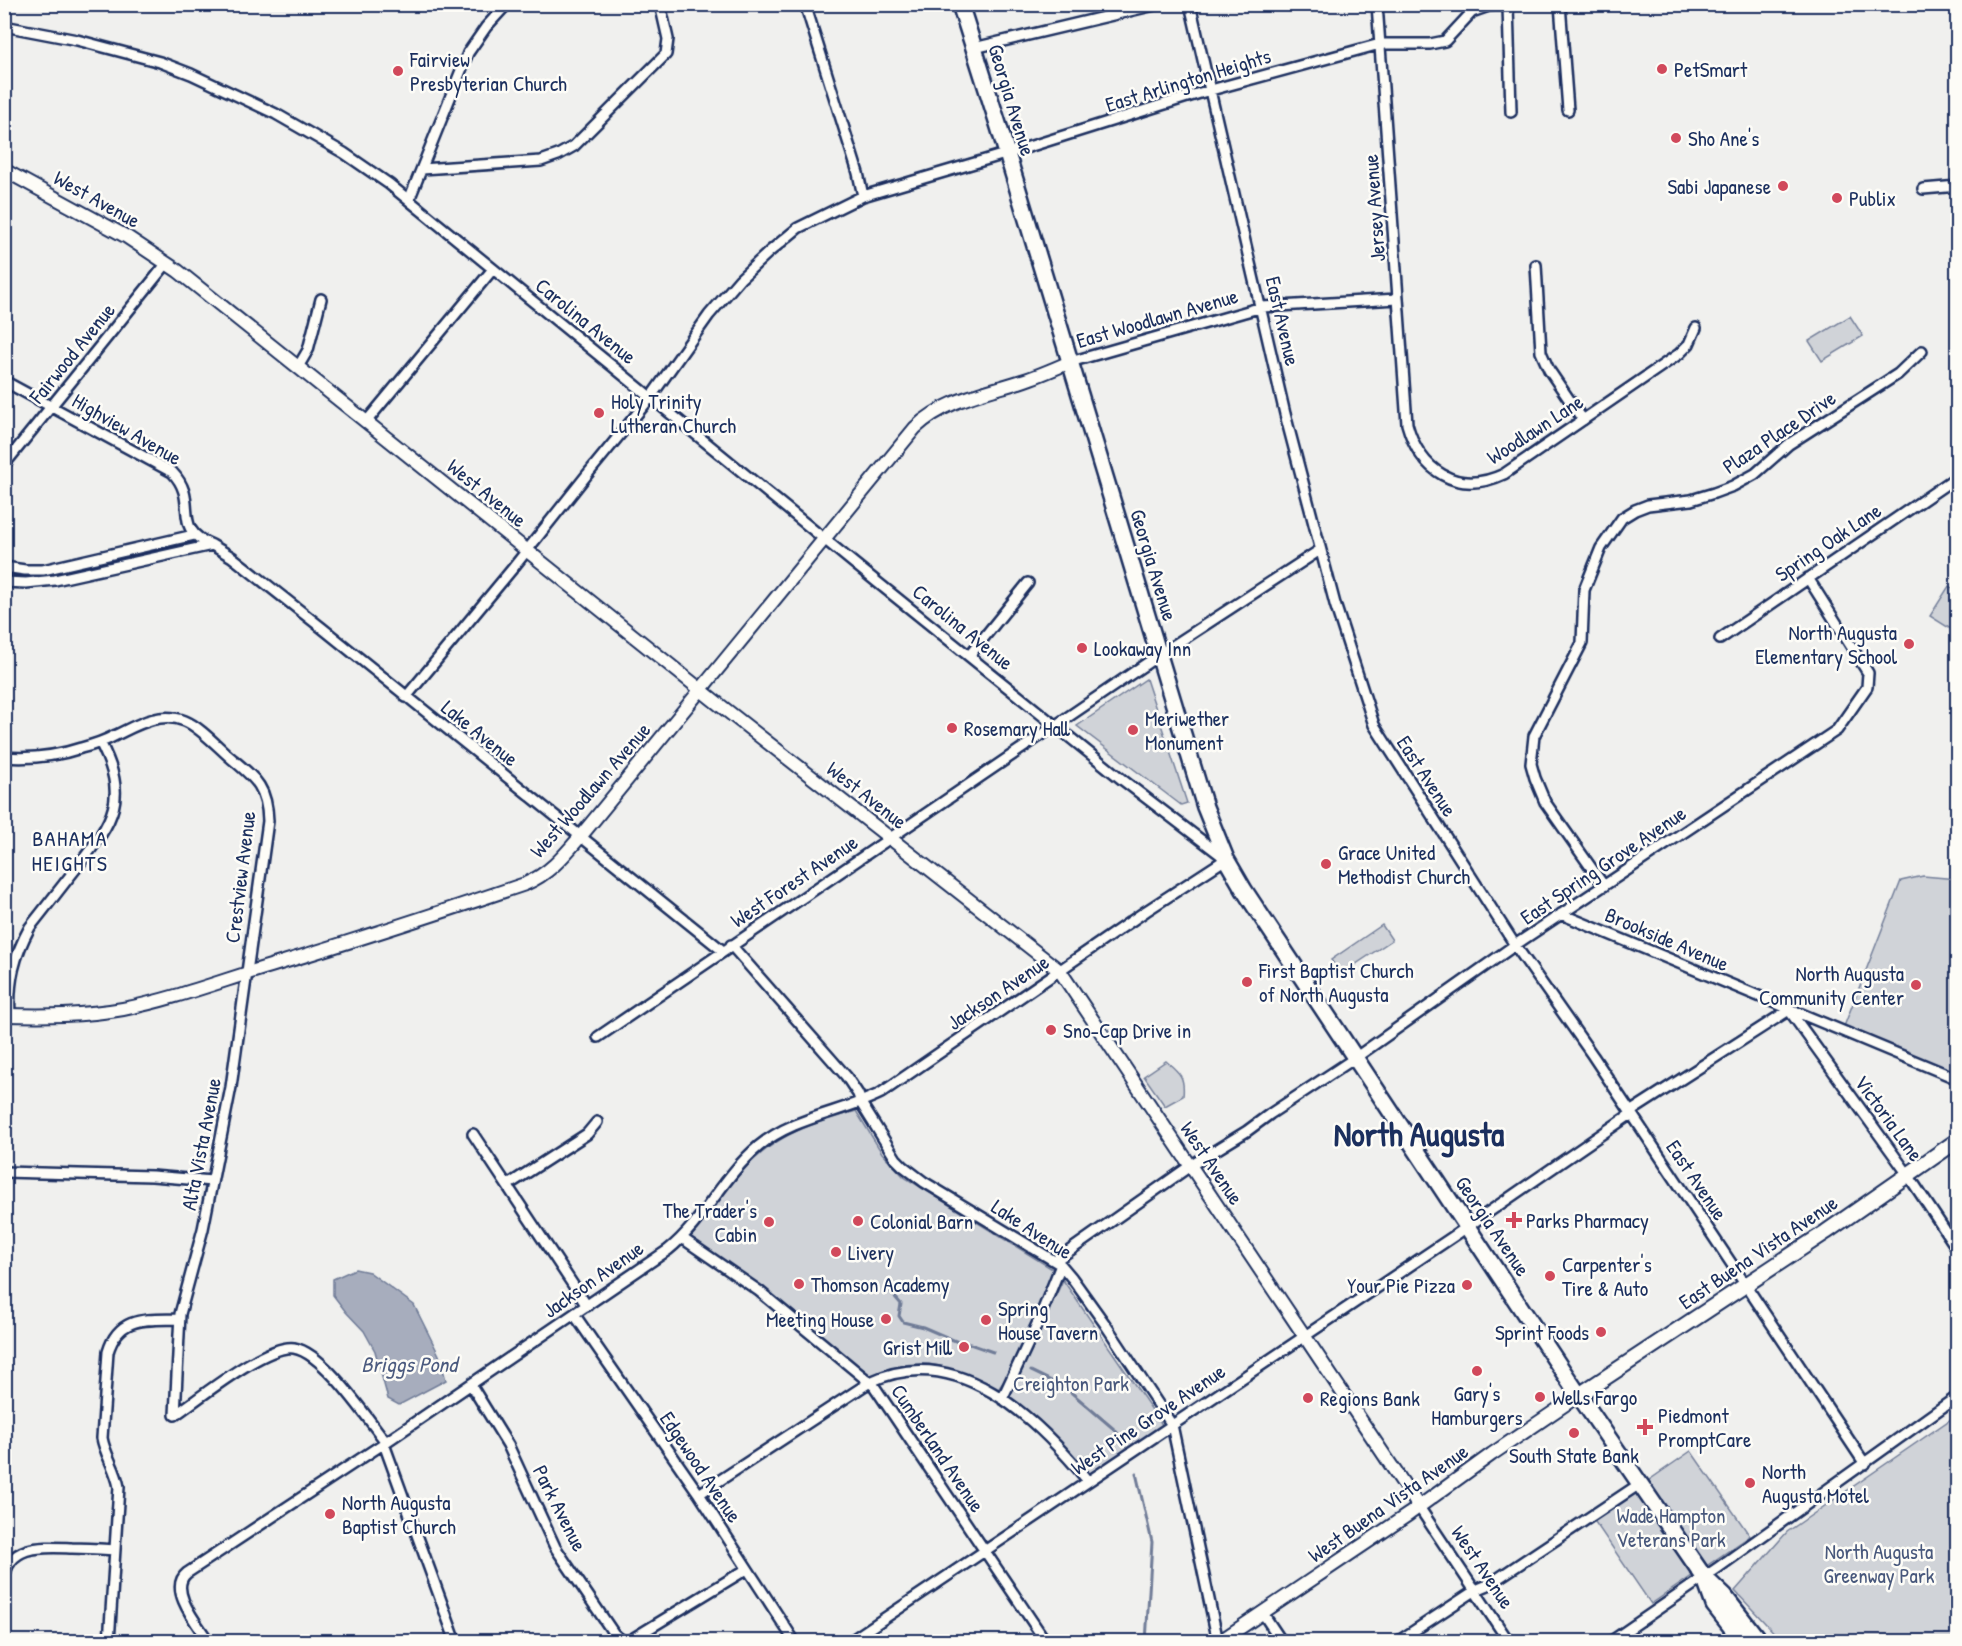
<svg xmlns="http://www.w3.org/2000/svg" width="1962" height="1646" font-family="'Patrick Hand',sans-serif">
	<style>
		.green { fill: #d0d3d8; stroke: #76819b; stroke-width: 1.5 }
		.water { fill: #a7adbd; stroke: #6f7b97; stroke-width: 1.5 }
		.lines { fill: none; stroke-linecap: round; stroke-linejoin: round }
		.stream { stroke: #6f7b97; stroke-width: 3 }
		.minor-casing { stroke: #1b2f5e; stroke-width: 14 }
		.tertiary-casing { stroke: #1b2f5e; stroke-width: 16 }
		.secondary-casing { stroke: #1b2f5e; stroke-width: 18 }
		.primary-casing { stroke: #1b2f5e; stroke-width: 20 }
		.minor { stroke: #fdfcf7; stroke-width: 9 }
		.tertiary { stroke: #fdfcf7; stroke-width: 12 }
		.secondary { stroke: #fdfcf7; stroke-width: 14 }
		.primary { stroke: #fdfcf7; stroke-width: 15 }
		.poi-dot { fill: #d1495b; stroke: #fdfcf7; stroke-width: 2 }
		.labels { text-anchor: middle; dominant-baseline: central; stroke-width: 5; stroke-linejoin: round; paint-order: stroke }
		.poi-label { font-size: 21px; fill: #1b2f5e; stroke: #fdfcf7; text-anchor: start }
		.street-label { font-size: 21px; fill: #1b2f5e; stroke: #fdfcf7 }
		.park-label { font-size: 21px; fill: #48587c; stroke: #fdfcf7 }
		.neighbourhood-label { font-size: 22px; letter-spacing: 1.5px; fill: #1b2f5e; stroke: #fdfcf7 }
		.water-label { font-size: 22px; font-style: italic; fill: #4c5b7f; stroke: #fdfcf7 }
		.town-label { font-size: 33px; font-weight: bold; fill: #1b2f5e; stroke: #fdfcf7 }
	</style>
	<rect width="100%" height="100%" fill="#f0f0ee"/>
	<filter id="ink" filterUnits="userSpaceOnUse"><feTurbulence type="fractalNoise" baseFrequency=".0167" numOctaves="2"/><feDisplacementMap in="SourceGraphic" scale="12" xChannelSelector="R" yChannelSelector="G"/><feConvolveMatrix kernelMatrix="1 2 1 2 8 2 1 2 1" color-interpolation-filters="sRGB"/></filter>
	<g filter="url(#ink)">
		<path class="green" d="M 1850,316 L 1863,336 L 1822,361 L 1809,341 Z
			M 1949,586 L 1957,592 L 1957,633 L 1930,616 Z
			M 1146,679 L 1187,803 L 1181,805 L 1077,726 Z
			M 1923,876 L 1957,879 L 1957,1076 L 1843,1029 L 1901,881 Z
			M 1382,925 L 1392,940 L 1341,974 L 1331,960 Z
			M 1166,1061 C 1180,1073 1185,1077 1183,1096 L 1165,1106 L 1144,1076 Z
			M 856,1111 L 882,1153 L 904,1177 L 1054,1270 C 1038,1311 1023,1356 997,1391 C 951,1366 922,1352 871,1376 L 782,1303 L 690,1238 C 717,1202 743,1161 783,1138 C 806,1125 831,1119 856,1111 Z
			M 1063,1280 L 1163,1426 L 1089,1476 L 1051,1433 L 1008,1399 Z
			M 1957,1415 L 1957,1641 L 1782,1641 L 1735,1591 L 1787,1532 Z
			M 1691,1451 L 1750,1536 L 1651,1604 L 1593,1519 Z"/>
		<path class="water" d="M 355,1269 L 369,1272 L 414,1305 L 439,1355 L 446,1380 L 399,1405 L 388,1399 L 375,1351 L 364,1331 L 346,1312 L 333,1295 L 333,1279 Z"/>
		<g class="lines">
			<path class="stream" d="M 889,1290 L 901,1304 L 899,1316 L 903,1322 L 923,1327 L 958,1342 L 970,1344 L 993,1352
				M 1031,1371 L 1066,1388 L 1115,1430 L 1125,1443
				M 1136,1473 L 1152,1542 L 1146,1642"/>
			<defs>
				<path id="minor" d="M 805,4 L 858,173 L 863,196
					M 1190,4 L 1285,414 L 1335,604 L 1374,725 L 1515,945 L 1593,1056 L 1865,1464
					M 1377,4 L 1407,424 C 1420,471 1457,496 1504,474 L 1679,354 L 1689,344 L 1696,328
					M 1560,4 L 1568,110
					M 1508,5 L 1511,112
					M 4,26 L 77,40 L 160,62 L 191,74 L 276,114 L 344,153 L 389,184 L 877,582 L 1124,781 L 1226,859 L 1146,911 L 881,1093 C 841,1113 794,1117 759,1146 C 723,1176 704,1221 668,1250 L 386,1442 L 187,1573 C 167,1589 198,1625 209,1642
					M 974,48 L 1159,4
					M 422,169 L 541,161 L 558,155 L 574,146 L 666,54 L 668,39 L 660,4
					M 1923,189 L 1958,186
					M 409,200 L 468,53 L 486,27 L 507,4
					M 1536,265 L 1541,352 L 1549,370 L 1583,420
					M 1070,362 L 1262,307 L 1397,299
					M 298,367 L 308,350 L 321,299
					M 4,381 L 172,472 C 201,502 169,528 212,545
					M 366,422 L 493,269
					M 4,465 L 167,263
					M 4,567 L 25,570 L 43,570 L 194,535
					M 4,582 L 26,583 L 55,580 L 212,545 L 232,557 L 322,628 L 723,951
					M 1720,639 L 1958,476
					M 969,656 L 1028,583
					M 406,697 L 513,568 L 586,476 L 650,398 L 709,315 L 740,279 L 769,252 L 798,228 L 863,196 L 1022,149 L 1200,93 L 1380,44 L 1430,44 L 1445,41 L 1472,12 L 1489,6 L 1514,4
					M 4,757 C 30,759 57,756 81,748 C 93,745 105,741 116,735 C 137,725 160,711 185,721 C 200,727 218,747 231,758 C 256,779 267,787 268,821 L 231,1087 L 203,1229 L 180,1314 L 175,1415
					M 1604,886 L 1545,802 L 1535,778 L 1531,764 L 1534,736 L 1582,643 L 1584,590 L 1601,548 L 1622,518 L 1635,510 L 1648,505 L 1691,500 L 1714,493 L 1733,486 L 1755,474 L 1789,444 L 1898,374 L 1922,351
					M 1561,914 L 1958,1079
					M 731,945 L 846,1076 L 858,1094 L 861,1103 L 896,1159 L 903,1166 L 924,1182 L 1061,1265 L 1072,1278 L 1105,1324 L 1172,1425 L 1218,1642
					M 10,1015 C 8,982 14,956 30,927 C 46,907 62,886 78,866 C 114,820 129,798 100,742
					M 598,1037 L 1159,655 L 1320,550
					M 1630,1112 L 1789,1010 L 1904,1169 L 1958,1250
					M 473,1134 L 587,1306
					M 4,1172 L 152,1176 L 212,1181
					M 508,1185 L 587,1134 L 597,1122
					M 682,1238 L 759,1291 L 874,1386 L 1046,1642
					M 1055,1261 L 1190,1166 L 1247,1131 L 1270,1114 L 1355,1058 L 1515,945 L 1837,730 L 1867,687 L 1868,673 L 1808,578
					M 574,1314 L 699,1494 L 795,1642
					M 471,1385 L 508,1445 L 555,1547 L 614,1634 L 624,1642
					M 1002,1399 L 1038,1322 L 1061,1265
					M 175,1415 C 200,1398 266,1344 294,1348 C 324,1353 367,1418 386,1442
					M 384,1444 L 456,1642
					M 699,1494 L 870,1382 C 958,1341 1036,1418 1088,1481
					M 1419,1507 L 1509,1642
					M 4,1580 C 8,1543 44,1547 72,1548 C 86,1548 100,1549 115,1550
					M 1262,1612 L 1282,1642
					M 109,1642 L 119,1487 C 116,1469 105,1455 102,1438 L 108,1352 C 119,1315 147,1320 179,1319
					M 627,1642 L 747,1569
					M 849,1642 L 1454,1236 L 1631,1114
					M 1397,1642 L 1476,1590 L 1488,1585 L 1641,1483
					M 1610,1642 L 1719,1567 L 1958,1396"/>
				<path id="tertiary" d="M 4,170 L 127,237 L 178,271 L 721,706 L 1060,971 L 1419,1507
					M 4,1015 C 45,1016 83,1016 123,1009 C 175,999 226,979 277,964 C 360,939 442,912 525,884 C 549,874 563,857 580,837 L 915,428 C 944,400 984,393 1022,381 C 1038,376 1054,369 1070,362
					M 1219,1642 L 1409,1514 L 1492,1454 L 1579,1395"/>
				<path id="secondary" d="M 1579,1395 L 1826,1232 L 1958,1140"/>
				<path id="primary" d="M 960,4 L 999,127 L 1205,807 L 1226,859 L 1244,890 L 1574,1388 L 1704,1577 L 1725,1597 L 1760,1642
					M 1705,1580 L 1714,1605 L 1743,1642"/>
			</defs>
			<use href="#minor" class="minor-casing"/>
			<use href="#tertiary" class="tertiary-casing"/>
			<use href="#secondary" class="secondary-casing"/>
			<use href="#primary" class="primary-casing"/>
			<use href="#minor" class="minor"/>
			<use href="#tertiary" class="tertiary"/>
			<use href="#secondary" class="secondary"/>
			<use href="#primary" class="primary"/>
		</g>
	</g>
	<g class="poi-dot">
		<circle cx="1662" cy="69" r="6"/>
		<circle cx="398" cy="71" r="6"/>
		<circle cx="1676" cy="138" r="6"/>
		<circle cx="1783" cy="186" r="6"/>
		<circle cx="1837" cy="198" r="6"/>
		<circle cx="599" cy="413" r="6"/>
		<circle cx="1909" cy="644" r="6"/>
		<circle cx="1082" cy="648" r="6"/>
		<circle cx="952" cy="728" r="6"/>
		<circle cx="1133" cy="730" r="6"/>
		<circle cx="1326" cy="864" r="6"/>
		<circle cx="1247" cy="982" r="6"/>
		<circle cx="1916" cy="985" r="6"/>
		<circle cx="1051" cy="1030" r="6"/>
		<path d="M1511 1211h6v6h6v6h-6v6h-6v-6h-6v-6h6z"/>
		<circle cx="858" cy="1221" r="6"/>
		<circle cx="769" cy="1222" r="6"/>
		<circle cx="836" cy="1252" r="6"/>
		<circle cx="1550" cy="1276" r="6"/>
		<circle cx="799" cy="1284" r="6"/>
		<circle cx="1467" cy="1285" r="6"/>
		<circle cx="886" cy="1319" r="6"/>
		<circle cx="986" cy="1320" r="6"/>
		<circle cx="1601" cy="1332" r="6"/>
		<circle cx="964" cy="1347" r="6"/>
		<circle cx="1477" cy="1371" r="6"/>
		<circle cx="1540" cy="1397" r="6"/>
		<circle cx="1308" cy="1398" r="6"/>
		<path d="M1642 1418h6v6h6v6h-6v6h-6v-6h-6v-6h6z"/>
		<circle cx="1574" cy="1433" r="6"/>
		<circle cx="1750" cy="1483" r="6"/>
		<circle cx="330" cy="1514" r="6"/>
	</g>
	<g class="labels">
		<g class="poi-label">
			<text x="410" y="59">Fairview<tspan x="410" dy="24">Presbyterian Church</tspan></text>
			<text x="1674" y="69">PetSmart</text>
			<text x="1688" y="138">Sho Ane's</text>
			<text x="1771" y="186" text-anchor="end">Sabi Japanese</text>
			<text x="1849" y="198">Publix</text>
			<text x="611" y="401">Holy Trinity<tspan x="611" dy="24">Lutheran Church</tspan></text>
			<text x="1897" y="632" text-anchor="end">North Augusta<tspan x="1897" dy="24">Elementary School</tspan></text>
			<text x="1094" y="648">Lookaway Inn</text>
			<text x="1145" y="718">Meriwether<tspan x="1145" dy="24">Monument</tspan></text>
			<text x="964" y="728">Rosemary Hall</text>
			<text x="1338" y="852">Grace United<tspan x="1338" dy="24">Methodist Church</tspan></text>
			<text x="1259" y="970">First Baptist Church<tspan x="1259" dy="24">of North Augusta</tspan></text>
			<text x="1904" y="973" text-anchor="end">North Augusta<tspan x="1904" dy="24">Community Center</tspan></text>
			<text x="1063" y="1030">Sno-Cap Drive in</text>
			<text x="757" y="1210" text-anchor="end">The Trader's<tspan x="757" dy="24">Cabin</tspan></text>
			<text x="1526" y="1220">Parks Pharmacy</text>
			<text x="870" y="1221">Colonial Barn</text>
			<text x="848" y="1252">Livery</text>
			<text x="1562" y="1264">Carpenter's<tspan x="1562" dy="24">Tire &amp; Auto</tspan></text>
			<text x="811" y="1284">Thomson Academy</text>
			<text x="1455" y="1285" text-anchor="end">Your Pie Pizza</text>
			<text x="998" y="1308">Spring<tspan x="998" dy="24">House Tavern</tspan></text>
			<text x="874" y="1319" text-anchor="end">Meeting House</text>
			<text x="1589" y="1332" text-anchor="end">Sprint Foods</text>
			<text x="952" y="1347" text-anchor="end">Grist Mill</text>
			<text x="1477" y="1393" text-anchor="middle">Gary's<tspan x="1477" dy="24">Hamburgers</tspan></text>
			<text x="1552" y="1397">Wells Fargo</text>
			<text x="1320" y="1398">Regions Bank</text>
			<text x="1658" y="1415">Piedmont<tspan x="1658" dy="24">PromptCare</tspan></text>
			<text x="1574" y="1455" text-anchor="middle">South State Bank</text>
			<text x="1762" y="1471">North<tspan x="1762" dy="24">Augusta Motel</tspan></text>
			<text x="342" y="1502">North Augusta<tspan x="342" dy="24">Baptist Church</tspan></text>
		</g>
		<g class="street-label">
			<text transform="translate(1188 80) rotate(-17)">East Arlington Heights</text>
			<text transform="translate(1012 100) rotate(73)">Georgia Avenue</text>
			<text transform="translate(97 199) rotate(29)">West Avenue</text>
			<text transform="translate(1374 208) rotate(-94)">Jersey Avenue</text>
			<text transform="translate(1157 318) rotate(-16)">East Woodlawn Avenue</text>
			<text transform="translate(586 321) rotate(39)">Carolina Avenue</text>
			<text transform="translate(1283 321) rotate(77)">East Avenue</text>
			<text transform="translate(72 353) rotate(-51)">Fairwood Avenue</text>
			<text transform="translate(127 429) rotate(30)">Highview Avenue</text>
			<text transform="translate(1535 429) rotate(-33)">Woodlawn Lane</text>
			<text transform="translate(1779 432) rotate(-34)">Plaza Place Drive</text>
			<text transform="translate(487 493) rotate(39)">West Avenue</text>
			<text transform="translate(1828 542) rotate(-34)">Spring Oak Lane</text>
			<text transform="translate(1154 565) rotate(73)">Georgia Avenue</text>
			<text transform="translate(963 627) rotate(39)">Carolina Avenue</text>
			<text transform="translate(480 733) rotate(39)">Lake Avenue</text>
			<text transform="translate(1427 776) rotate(57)">East Avenue</text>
			<text transform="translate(590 790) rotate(-49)">West Woodlawn Avenue</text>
			<text transform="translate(867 795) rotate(38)">West Avenue</text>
			<text transform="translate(1603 865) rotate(-34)">East Spring Grove Avenue</text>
			<text transform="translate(240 877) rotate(-83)">Crestview Avenue</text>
			<text transform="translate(794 881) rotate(-34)">West Forest Avenue</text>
			<text transform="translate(1667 939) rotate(23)">Brookside Avenue</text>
			<text transform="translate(998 992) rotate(-34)">Jackson Avenue</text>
			<text transform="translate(1889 1118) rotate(54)">Victoria Lane</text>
			<text transform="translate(201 1144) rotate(-79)">Alta Vista Avenue</text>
			<text transform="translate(1212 1163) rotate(56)">West Avenue</text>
			<text transform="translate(1697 1180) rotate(56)">East Avenue</text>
			<text transform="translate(1493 1226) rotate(56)">Georgia Avenue</text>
			<text transform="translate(1032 1229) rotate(33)">Lake Avenue</text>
			<text transform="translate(1758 1252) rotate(-34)">East Buena Vista Avenue</text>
			<text transform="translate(593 1279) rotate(-35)">Jackson Avenue</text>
			<text transform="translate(1148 1419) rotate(-34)">West Pine Grove Avenue</text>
			<text transform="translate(938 1448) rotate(56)">Cumberland Avenue</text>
			<text transform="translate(701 1467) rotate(56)">Edgewood Avenue</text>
			<text transform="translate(1388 1503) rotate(-35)">West Buena Vista Avenue</text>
			<text transform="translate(560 1508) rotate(63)">Park Avenue</text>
			<text transform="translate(1483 1567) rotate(56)">West Avenue</text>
		</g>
		<g class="park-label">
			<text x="1071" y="1383">Creighton Park</text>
			<text x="1671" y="1515">Wade Hampton<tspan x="1671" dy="24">Veterans Park</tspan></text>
			<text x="1879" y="1551">North Augusta<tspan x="1879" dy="24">Greenway Park</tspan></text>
		</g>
		<g class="neighbourhood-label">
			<text x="70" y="838">BAHAMA<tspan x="70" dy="25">HEIGHTS</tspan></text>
		</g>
		<g class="water-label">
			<text x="409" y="1364">Briggs Pond</text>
		</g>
		<g class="town-label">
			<text x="1419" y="1134">North Augusta</text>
		</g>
	</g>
	<rect width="1962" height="1646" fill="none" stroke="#fdfcf7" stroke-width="24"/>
	<rect x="12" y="12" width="1938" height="1622" fill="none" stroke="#1b2f5e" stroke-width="2" filter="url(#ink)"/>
</svg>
